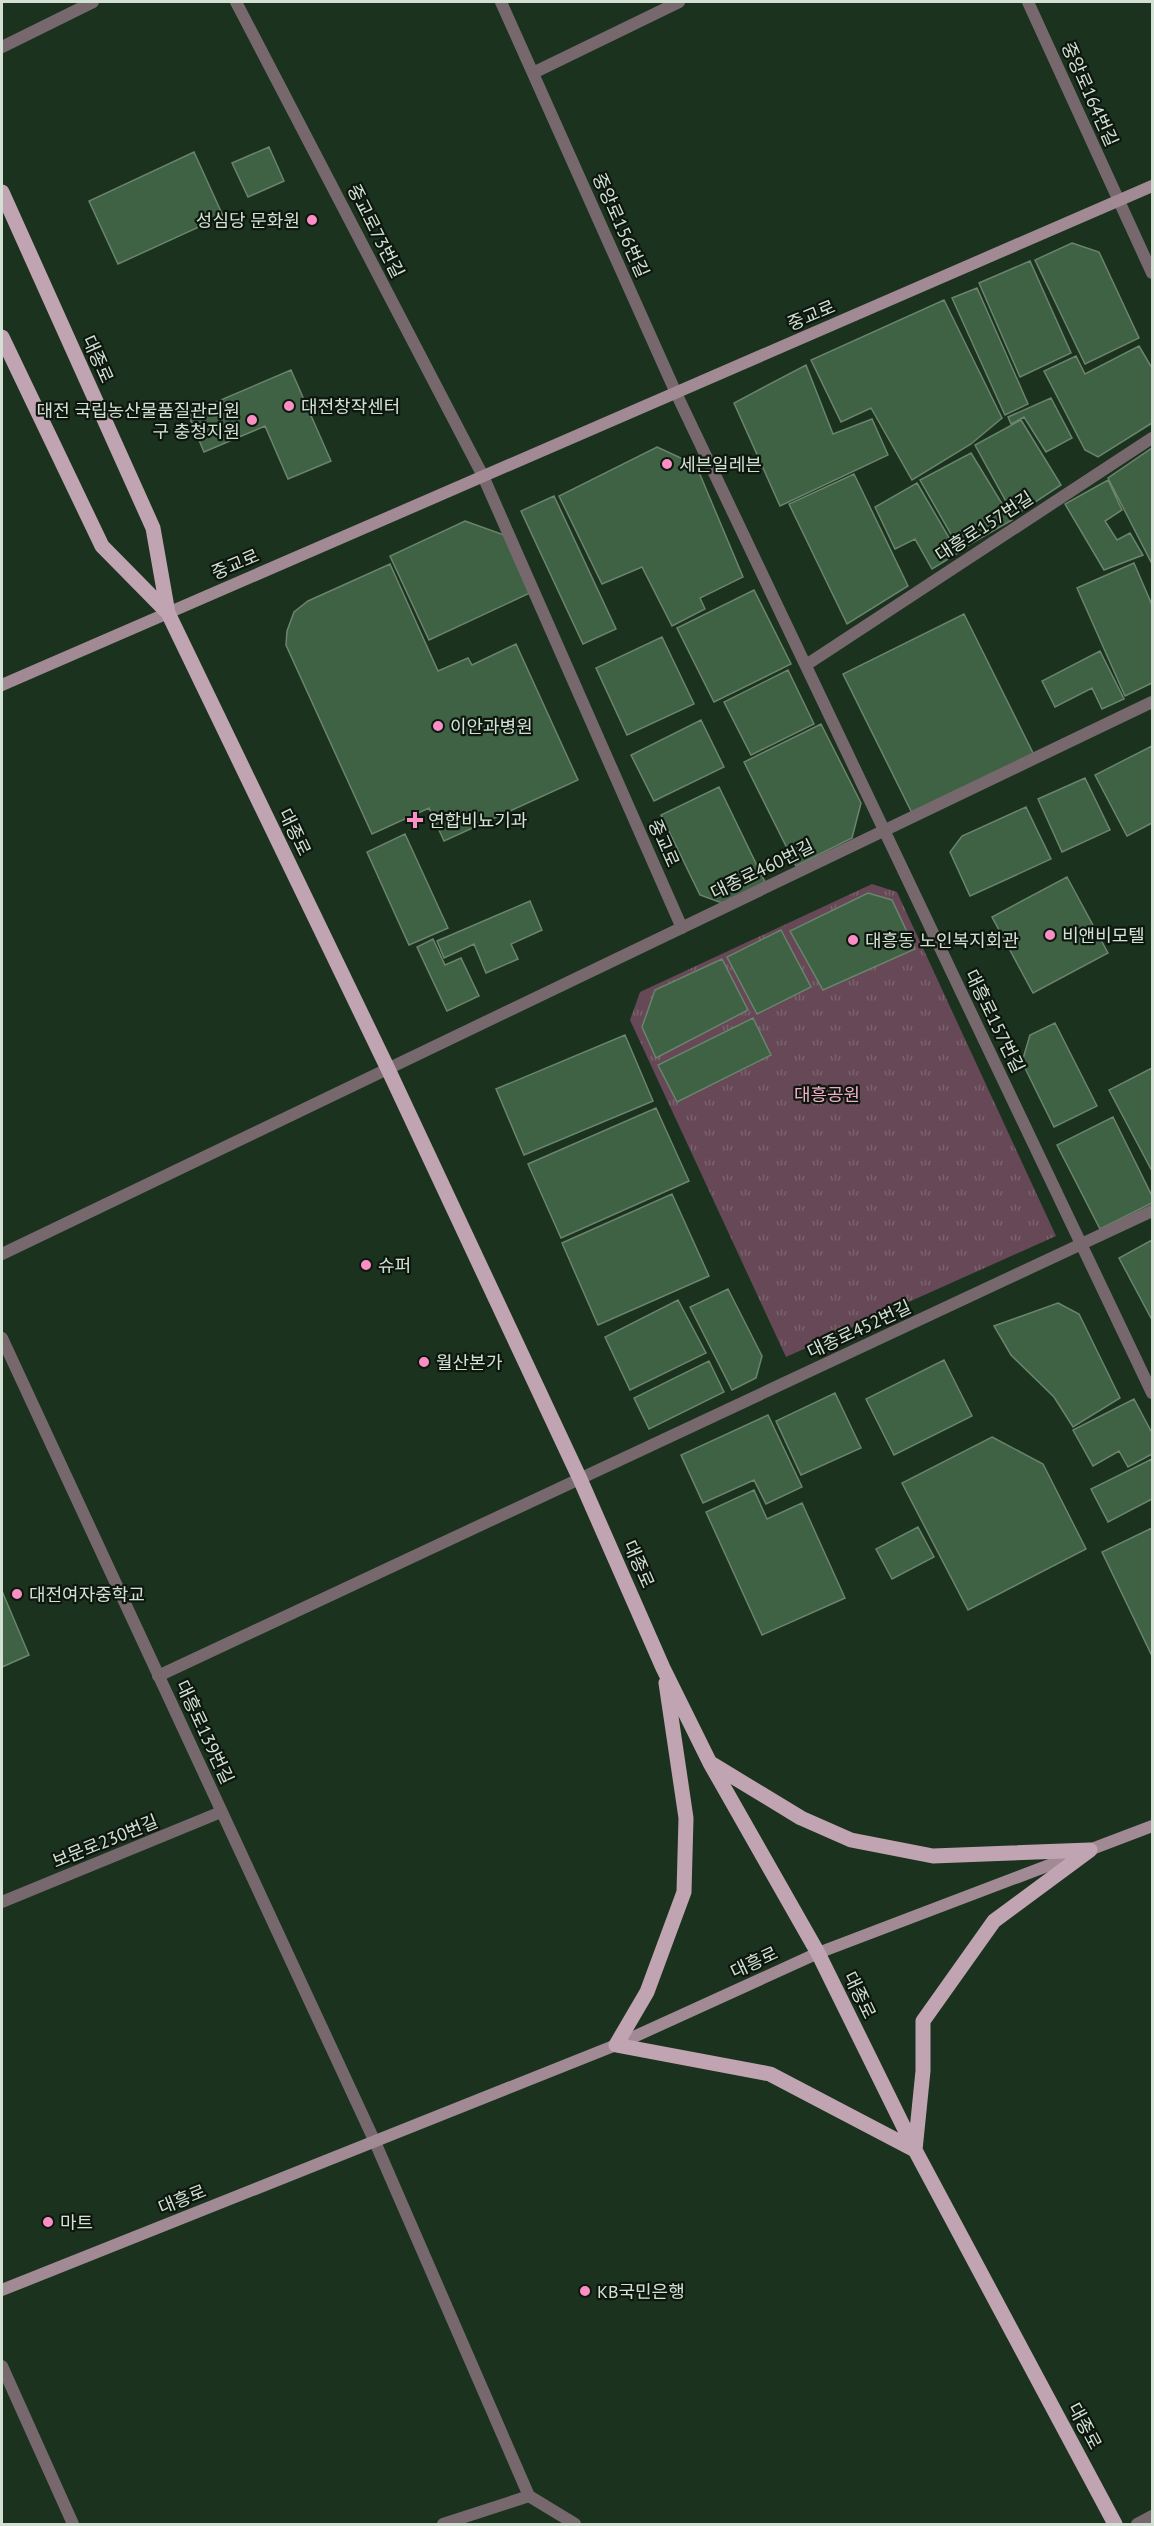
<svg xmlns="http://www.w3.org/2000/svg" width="1154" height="2526" font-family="'PT Sans','Noto Sans KR',sans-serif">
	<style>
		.park { fill: url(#park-tufts) }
		.building { fill: #3f6144; stroke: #6a846d; stroke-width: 1.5 }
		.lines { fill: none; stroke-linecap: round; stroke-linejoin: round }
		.service { stroke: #77686e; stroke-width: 12 }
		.pedestrian { stroke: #77686e; stroke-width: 12 }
		.minor { stroke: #77686e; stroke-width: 12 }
		.secondary { stroke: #a18a94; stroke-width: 12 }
		.primary { stroke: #c1a4b1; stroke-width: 15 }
		.poi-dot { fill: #fb8fc5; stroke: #0d170e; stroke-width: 2 }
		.labels { text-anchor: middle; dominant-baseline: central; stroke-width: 4.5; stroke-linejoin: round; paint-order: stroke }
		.street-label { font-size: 18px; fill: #d3e1d4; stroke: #0d170e }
		.poi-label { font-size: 18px; fill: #d3e1d4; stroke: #0d170e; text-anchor: start }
		.park-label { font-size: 18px; fill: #f2accc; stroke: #0d170e }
	</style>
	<defs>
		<pattern id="park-tufts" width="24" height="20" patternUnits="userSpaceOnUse" patternTransform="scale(1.5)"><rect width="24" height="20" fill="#664856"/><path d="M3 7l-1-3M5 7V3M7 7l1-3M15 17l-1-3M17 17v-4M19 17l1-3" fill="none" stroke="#7b626d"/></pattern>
	</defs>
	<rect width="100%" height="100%" fill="#1b321f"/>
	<path class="park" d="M 872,884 L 897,892 L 1056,1236 L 786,1357 L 630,1020 L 640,992 Z"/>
	<path class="building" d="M 269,147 L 284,181 L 248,197 L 232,163 Z
		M 194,152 L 223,216 L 118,264 L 89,201 Z
		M 1072,243 L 1099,252 L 1139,338 L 1085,364 L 1035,260 Z
		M 1030,261 L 1071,353 L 1020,377 L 979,283 Z
		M 977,288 L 1028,404 L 1005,415 L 952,298 Z
		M 944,300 L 1002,418 L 971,444 L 912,480 L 871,408 L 841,422 L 811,360 Z
		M 1139,346 L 1152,368 L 1152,423 L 1098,457 L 1085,450 L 1044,371 L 1076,356 L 1085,374 Z
		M 806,365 L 833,434 L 872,419 L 888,455 L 780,506 L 734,403 Z
		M 291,370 L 331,461 L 288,479 L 265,426 L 204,452 L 188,414 Z
		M 1051,398 L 1072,438 L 1046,452 L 1024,417 L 1011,424 L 1008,417 Z
		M 1021,420 L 1061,485 L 1014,516 L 975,445 Z
		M 657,447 L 696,465 L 743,577 L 700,598 L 705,609 L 672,626 L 642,567 L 602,584 L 559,496 Z
		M 1152,448 L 1152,564 L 1108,478 Z
		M 971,453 L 1012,520 L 960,550 L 920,480 Z
		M 854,474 L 908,586 L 847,624 L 789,504 Z
		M 1108,480 L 1122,510 L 1105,521 L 1117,540 L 1130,533 L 1143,555 L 1104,570 L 1065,504 Z
		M 917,483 L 958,553 L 932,569 L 915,539 L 895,549 L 875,507 Z
		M 554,496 L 616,629 L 583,644 L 521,511 Z
		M 465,521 L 507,536 L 532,592 L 429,640 L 390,556 Z
		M 1134,563 L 1152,605 L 1152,683 L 1125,696 L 1077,588 Z
		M 390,564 L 438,671 L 468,658 L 472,665 L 516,644 L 578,780 L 444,841 L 429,808 L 372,834 L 286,645 L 287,631 L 294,612 L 308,601 Z
		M 754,590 L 791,664 L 714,702 L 677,628 Z
		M 964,614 L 1034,755 L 913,815 L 843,674 Z
		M 662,637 L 694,704 L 627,735 L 596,668 Z
		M 1100,651 L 1124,699 L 1102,709 L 1092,688 L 1055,707 L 1042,681 Z
		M 788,670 L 814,724 L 751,755 L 724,702 Z
		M 701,720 L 724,767 L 654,801 L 631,755 Z
		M 821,724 L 861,803 L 852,838 L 796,866 L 744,762 Z
		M 1152,746 L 1152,823 L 1127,836 L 1095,775 Z
		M 1085,778 L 1110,830 L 1062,852 L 1038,799 Z
		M 719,787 L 765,882 L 722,903 L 700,895 L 661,815 Z
		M 1026,807 L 1051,859 L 970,896 L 950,852 L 962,836 Z
		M 405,834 L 448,928 L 409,945 L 367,852 Z
		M 1067,877 L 1108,953 L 1033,993 L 992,917 Z
		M 868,893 L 892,900 L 915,949 L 823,990 L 790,931 Z
		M 530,901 L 542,930 L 511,944 L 518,959 L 486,973 L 474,944 L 444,958 L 437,941 Z
		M 781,930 L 811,987 L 757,1014 L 727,957 Z
		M 433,939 L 445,965 L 461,958 L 479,996 L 447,1011 L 417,947 Z
		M 722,959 L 748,1010 L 656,1058 L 642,1027 L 655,990 Z
		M 753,1018 L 771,1055 L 677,1102 L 658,1065 Z
		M 1055,1023 L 1097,1106 L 1054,1127 L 1022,1062 L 1030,1035 Z
		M 625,1035 L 653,1101 L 524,1155 L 496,1089 Z
		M 1152,1068 L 1152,1171 L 1109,1090 Z
		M 656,1108 L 689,1181 L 561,1238 L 528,1164 Z
		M 1113,1117 L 1152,1196 L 1152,1203 L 1100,1229 L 1057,1145 Z
		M 672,1194 L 709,1276 L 598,1325 L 562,1243 Z
		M 1152,1240 L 1152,1320 L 1119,1258 Z
		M 728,1289 L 762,1356 L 756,1378 L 732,1390 L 690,1307 Z
		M 678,1300 L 706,1353 L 630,1390 L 605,1337 Z
		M 1058,1303 L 1079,1314 L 1120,1398 L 1073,1427 L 1054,1397 L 1011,1355 L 994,1326 Z
		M 944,1360 L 972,1416 L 894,1455 L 866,1399 Z
		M 709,1361 L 724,1392 L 649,1429 L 634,1398 Z
		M 835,1393 L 861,1448 L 801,1475 L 776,1421 Z
		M 1134,1399 L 1152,1433 L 1152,1454 L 1128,1467 L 1119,1451 L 1093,1466 L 1073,1430 Z
		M 768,1415 L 802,1487 L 766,1504 L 754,1480 L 703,1503 L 681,1455 Z
		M 992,1437 L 1043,1464 L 1086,1549 L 968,1610 L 902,1483 Z
		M 1152,1459 L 1152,1499 L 1108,1522 L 1091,1489 Z
		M 754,1490 L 767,1519 L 802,1503 L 845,1598 L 762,1635 L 706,1512 Z
		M 918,1527 L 934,1557 L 892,1579 L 876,1549 Z
		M 1152,1528 L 1152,1656 L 1102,1552 Z
		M 2,1591 L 29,1655 L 2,1667 Z"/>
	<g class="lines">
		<path class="service" d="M 806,665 L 1152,438"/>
		<path class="pedestrian" d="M 1028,2 L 1119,201"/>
		<path class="minor" d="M 236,2 L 483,476 L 682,928
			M 501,2 L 676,393 L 1152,1393
			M 2,47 L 93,2
			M 533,73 L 679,2
			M 1119,201 L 1152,273
			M 2,1254 L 1152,702
			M 2,1338 L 375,2142 L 529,2496
			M 158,1676 L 1152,1211
			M 2,1902 L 221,1812
			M 2,2366 L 73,2524
			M 443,2524 L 529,2496 L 575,2524
			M 1137,2524 L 1152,2516"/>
		<path class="secondary" d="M 2,685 L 1152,186
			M 2,2290 L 616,2045 L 818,1953 L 1152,1826"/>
		<path class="primary" d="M 2,192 L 153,528 L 168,613 L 388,1069 L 580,1479 L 663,1668 L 710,1763 L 818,1953 L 915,2150 L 1115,2524
			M 2,337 L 102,546 L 168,613
			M 666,1683 L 686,1818 L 684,1892 L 647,1992 L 616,2045 L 770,2074 L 915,2150
			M 712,1764 L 801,1818 L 851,1840 L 933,1856 L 1090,1850
			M 915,2150 L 923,2071 L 923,2021 L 994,1921 L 1090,1850"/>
	</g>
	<g class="poi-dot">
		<circle cx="312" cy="220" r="6"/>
		<circle cx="289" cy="406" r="6"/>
		<circle cx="252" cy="420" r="6"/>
		<circle cx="667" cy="464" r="6"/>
		<circle cx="438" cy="726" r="6"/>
		<path d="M412 811h6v6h6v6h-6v6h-6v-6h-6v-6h6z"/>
		<circle cx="1050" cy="935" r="6"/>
		<circle cx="853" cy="940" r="6"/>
		<circle cx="366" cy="1265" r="6"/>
		<circle cx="424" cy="1362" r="6"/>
		<circle cx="17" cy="1594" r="6"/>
		<circle cx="48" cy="2222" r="6"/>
		<circle cx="585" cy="2291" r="6"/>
	</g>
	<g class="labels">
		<g class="street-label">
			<text transform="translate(1090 94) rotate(66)">중앙로164번길</text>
			<text transform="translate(621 225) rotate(66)">중앙로156번길</text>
			<text transform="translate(376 231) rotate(63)">중교로73번길</text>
			<text transform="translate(811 315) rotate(-23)">중교로</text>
			<text transform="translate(98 359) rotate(66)">대종로</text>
			<text transform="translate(984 526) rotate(-33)">대흥로157번길</text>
			<text transform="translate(235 564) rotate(-23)">중교로</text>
			<text transform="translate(295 832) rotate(64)">대종로</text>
			<text transform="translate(664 843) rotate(66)">중교로</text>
			<text transform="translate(762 869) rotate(-26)">대종로460번길</text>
			<text transform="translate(995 1021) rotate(64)">대흥로157번길</text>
			<text transform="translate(859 1329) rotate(-25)">대종로452번길</text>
			<text transform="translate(639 1564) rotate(66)">대종로</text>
			<text transform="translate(205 1732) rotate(65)">대흥로139번길</text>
			<text transform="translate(105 1841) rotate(-22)">보문로230번길</text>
			<text transform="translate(754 1962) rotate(-25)">대흥로</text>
			<text transform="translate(860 1995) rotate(64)">대종로</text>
			<text transform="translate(182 2199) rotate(-22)">대흥로</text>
			<text transform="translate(1085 2426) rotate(62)">대종로</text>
		</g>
		<g class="poi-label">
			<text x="300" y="220" text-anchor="end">성심당 문화원</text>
			<text x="301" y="406">대전창작센터</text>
			<text x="240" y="410" text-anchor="end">대전 국립농산물품질관리원<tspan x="240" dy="21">구 충청지원</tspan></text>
			<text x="679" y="464">세븐일레븐</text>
			<text x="450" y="726">이안과병원</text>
			<text x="428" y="820">연합비뇨기과</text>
			<text x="1062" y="935">비앤비모텔</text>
			<text x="865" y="940">대흥동 노인복지회관</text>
			<text x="378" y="1265">슈퍼</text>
			<text x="436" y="1362">월산본가</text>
			<text x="29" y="1594">대전여자중학교</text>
			<text x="60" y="2222">마트</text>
			<text x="597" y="2291">KB국민은행</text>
		</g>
		<g class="park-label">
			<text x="827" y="1094">대흥공원</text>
		</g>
	</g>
	<rect width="1154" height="2526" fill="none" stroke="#d3e1d4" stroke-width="6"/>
</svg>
